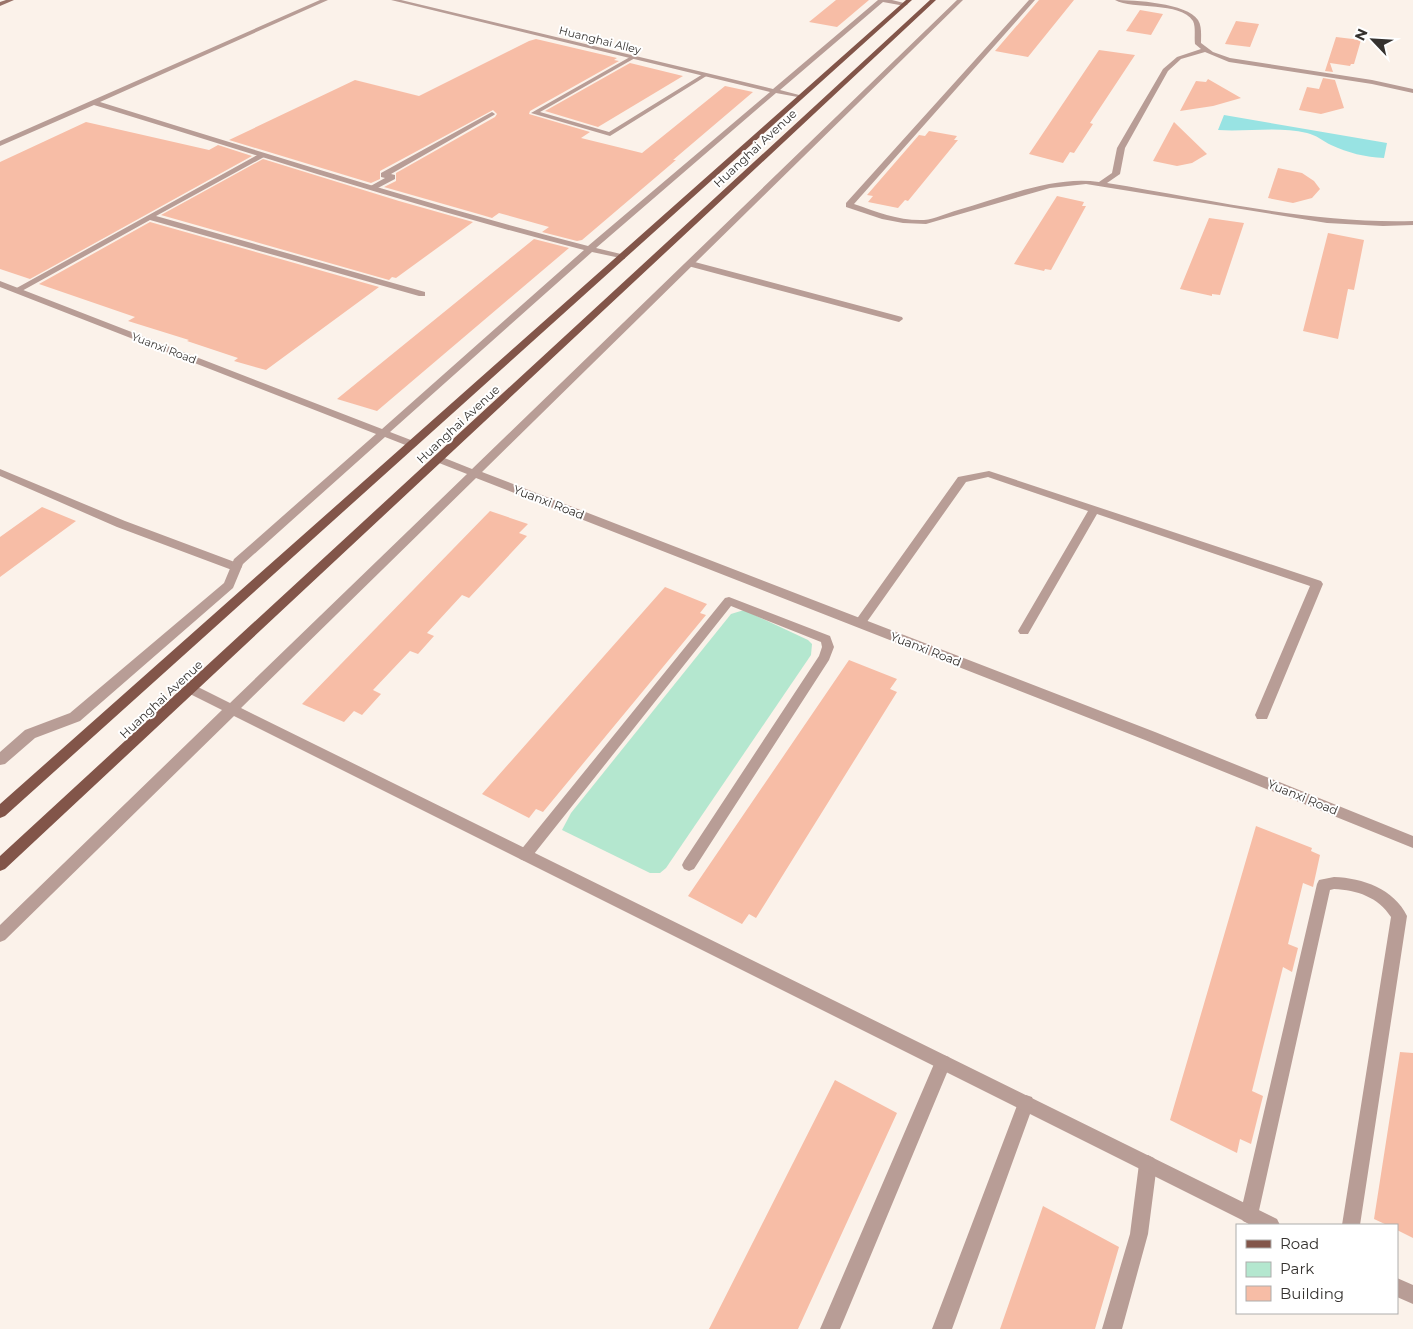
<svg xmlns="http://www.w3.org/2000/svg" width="1413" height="1329" font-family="Montserrat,sans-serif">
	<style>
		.green { fill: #b4e7cf }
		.water { fill: #98e3e3 }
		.building { fill: #f7bda6 }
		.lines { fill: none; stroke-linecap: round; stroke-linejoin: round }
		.lane { fill: #b89d96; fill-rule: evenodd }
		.street { fill: #b89d96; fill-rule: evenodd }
		.secondary { fill: #997369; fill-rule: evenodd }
		.primary { fill: #825549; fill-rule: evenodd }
		.labels { text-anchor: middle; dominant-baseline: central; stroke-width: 4; stroke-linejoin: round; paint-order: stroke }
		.far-street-label { font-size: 11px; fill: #35322f; stroke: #fff }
		.street-label { font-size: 12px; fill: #35322f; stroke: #fff }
	</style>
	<rect width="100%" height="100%" fill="#fbf2ea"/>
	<path class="green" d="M 744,610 L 808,640 L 812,644 L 811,655 L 666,868 L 660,873 L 650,873 L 562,830 L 571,813 L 731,614 Z"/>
	<path class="water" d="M 1224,115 L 1387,143 L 1384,158 C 1365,157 1348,153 1331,145 C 1323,141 1316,135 1307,133 C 1278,126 1247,132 1218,130 Z"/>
	<path class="building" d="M 836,0 L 869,0 L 837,27 L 809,22 Z
		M 1039,0 L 1074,0 L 1028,57 L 995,51 Z
		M 1140,10 L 1163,14 L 1151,35 L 1126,31 Z
		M 1236,21 L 1259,24 L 1250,47 L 1225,44 Z
		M 1336,37 L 1361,40 L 1354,64 L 1351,64 L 1350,66 L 1330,63 L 1333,72 L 1325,71 Z
		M 536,39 L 617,58 L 614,60 L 619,61 L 530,111 L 529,114 L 590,132 L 581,138 L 642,153 L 725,86 L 753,92 L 673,160 L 676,160 L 582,240 L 577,241 L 542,232 L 549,227 L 499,213 L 492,218 L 482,215 L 384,187 L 396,181 L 396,173 L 495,117 L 497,114 L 493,110 L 380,171 L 380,179 L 371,183 L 229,140 L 355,80 L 419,96 L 529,41 Z
		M 1099,50 L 1135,55 L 1090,123 L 1093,124 L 1074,153 L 1070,152 L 1063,163 L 1029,154 Z
		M 630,63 L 683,76 L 598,127 L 545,111 Z
		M 1323,78 L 1335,80 L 1344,108 L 1321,114 L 1299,110 L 1307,87 L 1319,89 Z
		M 1208,79 L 1241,98 L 1213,106 L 1180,111 L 1196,81 L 1206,82 Z
		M 86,122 L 209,150 L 218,145 L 252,156 L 30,279 L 0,269 L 0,162 Z
		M 1174,122 L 1207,154 L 1192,163 L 1177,166 L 1153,161 Z
		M 929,131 L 957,136 L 954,140 L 958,140 L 908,201 L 905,200 L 898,208 L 868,202 L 873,196 L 867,195 L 919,135 L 925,136 Z
		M 263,159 L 399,201 L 473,222 L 396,278 L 392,277 L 389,280 L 161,215 Z
		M 1278,168 L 1302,173 L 1314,181 L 1320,189 L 1312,198 L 1293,203 L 1268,198 Z
		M 1057,196 L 1084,202 L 1082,206 L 1086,206 L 1051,270 L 1045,269 L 1044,271 L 1014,264 Z
		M 1209,218 L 1244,223 L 1220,295 L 1212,294 L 1212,296 L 1180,289 Z
		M 150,222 L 379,287 L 266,370 L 234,361 L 238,358 L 187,341 L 189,340 L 128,321 L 135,317 L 39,284 Z
		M 1328,233 L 1364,240 L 1354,290 L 1348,289 L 1338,339 L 1303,331 Z
		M 534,239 L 569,248 L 377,411 L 337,399 Z
		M 42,507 L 76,521 L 0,577 L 0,537 Z
		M 490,511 L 528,524 L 519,533 L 527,536 L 469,598 L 462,595 L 427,633 L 434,636 L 418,654 L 410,651 L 373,690 L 381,694 L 362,715 L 354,711 L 344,722 L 302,704 Z
		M 665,587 L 707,604 L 700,613 L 706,615 L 543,812 L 536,809 L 529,818 L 482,794 Z
		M 849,660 L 897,679 L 890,689 L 897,692 L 756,918 L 749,914 L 742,924 L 688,896 Z
		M 1256,826 L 1312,848 L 1311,851 L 1320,855 L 1313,887 L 1303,883 L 1288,944 L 1298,948 L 1292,972 L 1283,967 L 1252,1091 L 1263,1096 L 1251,1144 L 1240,1139 L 1237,1153 L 1170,1120 Z
		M 1400,1052 L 1413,1053 L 1413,1238 L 1397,1230 L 1397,1225 L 1387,1225 L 1374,1219 Z
		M 835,1080 L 897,1113 L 798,1329 L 709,1329 Z
		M 1043,1206 L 1119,1247 L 1095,1329 L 1000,1329 Z"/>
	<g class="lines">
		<path class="lane" d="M 1029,0 L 1035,0 L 854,204 C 877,212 900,221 924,220 C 935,219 947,213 958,210 C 1001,198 1054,175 1099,182 L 1112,173 L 1117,148 L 1163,69 L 1177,57 L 1201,49 L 1195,44 C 1194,37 1196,27 1193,21 C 1180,1 1133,10 1115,0 C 1134,0 1187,3 1198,20 C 1202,26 1201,36 1201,43 L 1213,52 L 1230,58 L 1372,80 L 1413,89 L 1413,93 L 1372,84 L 1229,62 L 1205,52 L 1181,59 L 1168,71 L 1125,148 L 1120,174 L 1107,183 C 1207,199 1312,224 1413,221 L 1413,225 L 1383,226 L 1327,223 L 1086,184 L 1050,188 L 926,224 L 903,223 L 882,219 L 846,207 L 846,203 Z
			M 630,57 L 635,58 L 540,112 L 609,132 L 703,74 L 708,75 L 610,136 L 531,113 Z
			M 492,112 L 495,114 L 494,115 L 391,174 L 395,175 L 395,179 L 374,190 L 367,188 L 385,178 L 381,177 L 381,173 Z
			M 261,153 L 265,155 L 264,157 L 156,216 L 425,292 L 425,296 L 419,296 L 150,220 L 20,292 L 13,290 Z
			M 691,261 L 902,317 L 903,319 L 899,322 L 688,266 L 687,264 Z
			M 0,469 L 125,521 L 240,564 L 242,567 L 236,571 L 232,570 L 117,527 L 0,476 Z
			M 989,471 L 1321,581 L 1323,584 L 1267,719 L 1257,719 L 1255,715 L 1310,586 L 1097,514 L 1028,634 L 1020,634 L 1018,631 L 1088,511 L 988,477 L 966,482 L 864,626 L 856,626 L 854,623 L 856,620 L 958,477 Z
			M 729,597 L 830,636 L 834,647 L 829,660 L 694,869 L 689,871 L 684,869 L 682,865 L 684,861 L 819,656 L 822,647 L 821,642 L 731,606 L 530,859 L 525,861 L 520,859 L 518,855 L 520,851 L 725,598 Z
			M 1334,877 C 1363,878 1394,889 1407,916 L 1360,1225 L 1342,1225 L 1391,917 C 1378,897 1357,890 1334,889 L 1330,890 L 1258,1215 L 1255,1221 L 1249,1224 L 1243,1221 L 1240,1215 L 1317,884 L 1319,880 Z
			M 943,1055 L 949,1057 L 951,1063 L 840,1329 L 820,1329 L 937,1057 Z
			M 1026,1095 L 1032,1097 L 1034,1103 L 952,1329 L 932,1329 L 1018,1103 L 1020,1097 Z
			M 1148,1155 L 1154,1158 L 1157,1164 L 1148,1234 L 1122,1329 L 1102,1329 L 1130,1234 L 1139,1164 L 1142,1158 Z"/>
		<path class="street" d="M 320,0 L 328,0 L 100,102 C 262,152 424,204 588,246 L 770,92 L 391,0 L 401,0 L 773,89 L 878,0 L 892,0 L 908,4 L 905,6 L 883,2 L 780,90 L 803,96 L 803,98 L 776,93 L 596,248 L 625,255 L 625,259 L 592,252 L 390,432 L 416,442 L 417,444 L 416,446 L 408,446 L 385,437 L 243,564 L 233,588 L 80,721 L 35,738 L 5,764 L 0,765 L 0,752 L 25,730 L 70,713 L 224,583 L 234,559 L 376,434 L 0,287 L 0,281 L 382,429 L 584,250 C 419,208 257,155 94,105 L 0,146 L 0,141 Z
			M 957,0 L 963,0 L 482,472 L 1155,732 L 1413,836 L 1413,848 L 1145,740 L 476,478 L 241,708 L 1277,1219 L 1280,1225 L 1252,1225 L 234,716 L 5,940 L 0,942 L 0,925 L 222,710 L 186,692 L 185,689 L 186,686 L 196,686 L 230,703 L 467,474 L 434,461 L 433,459 L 434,457 L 442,457 L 472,469 Z
			M 1397,1278 L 1413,1285 L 1413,1304 L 1397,1297 Z"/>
		<path class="secondary" d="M 6,0 L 14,0 L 0,6 L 0,2 Z"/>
		<path class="primary" d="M 906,0 L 912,0 L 5,816 L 0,818 L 0,804 Z
			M 930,0 L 936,0 L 5,869 L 0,871 L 0,856 Z"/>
	</g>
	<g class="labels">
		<g class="far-street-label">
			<text transform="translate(600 40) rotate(14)">Huanghai Alley</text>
			<text transform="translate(164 348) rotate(21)">Yuanxi Road</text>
		</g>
		<g class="street-label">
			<text transform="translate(755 148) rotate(-43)">Huanghai Avenue</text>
			<text transform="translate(458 424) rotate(-43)">Huanghai Avenue</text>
			<text transform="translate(549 502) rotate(21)">Yuanxi Road</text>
			<text transform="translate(926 649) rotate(21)">Yuanxi Road</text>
			<text transform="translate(161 699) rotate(-43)">Huanghai Avenue</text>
			<text transform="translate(1303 797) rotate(22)">Yuanxi Road</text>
		</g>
	</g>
	<rect x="1236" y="1224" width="162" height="90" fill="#ffffff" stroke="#aeadac"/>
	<rect x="1246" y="1240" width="25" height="8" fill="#825549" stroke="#aeadac"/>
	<text x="1280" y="1249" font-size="15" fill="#35322f">Road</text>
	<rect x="1246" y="1262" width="25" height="15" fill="#b4e7cf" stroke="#aeadac"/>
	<text x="1280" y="1274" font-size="15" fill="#35322f">Park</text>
	<rect x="1246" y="1286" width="25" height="15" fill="#f7bda6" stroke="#aeadac"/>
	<text x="1280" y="1299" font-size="15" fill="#35322f">Building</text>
	<g transform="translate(1373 40) rotate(295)" stroke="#ffffff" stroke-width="4" paint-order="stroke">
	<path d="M0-4L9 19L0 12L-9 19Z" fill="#35322f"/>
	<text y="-8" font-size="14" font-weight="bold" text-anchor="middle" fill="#35322f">N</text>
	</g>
</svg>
